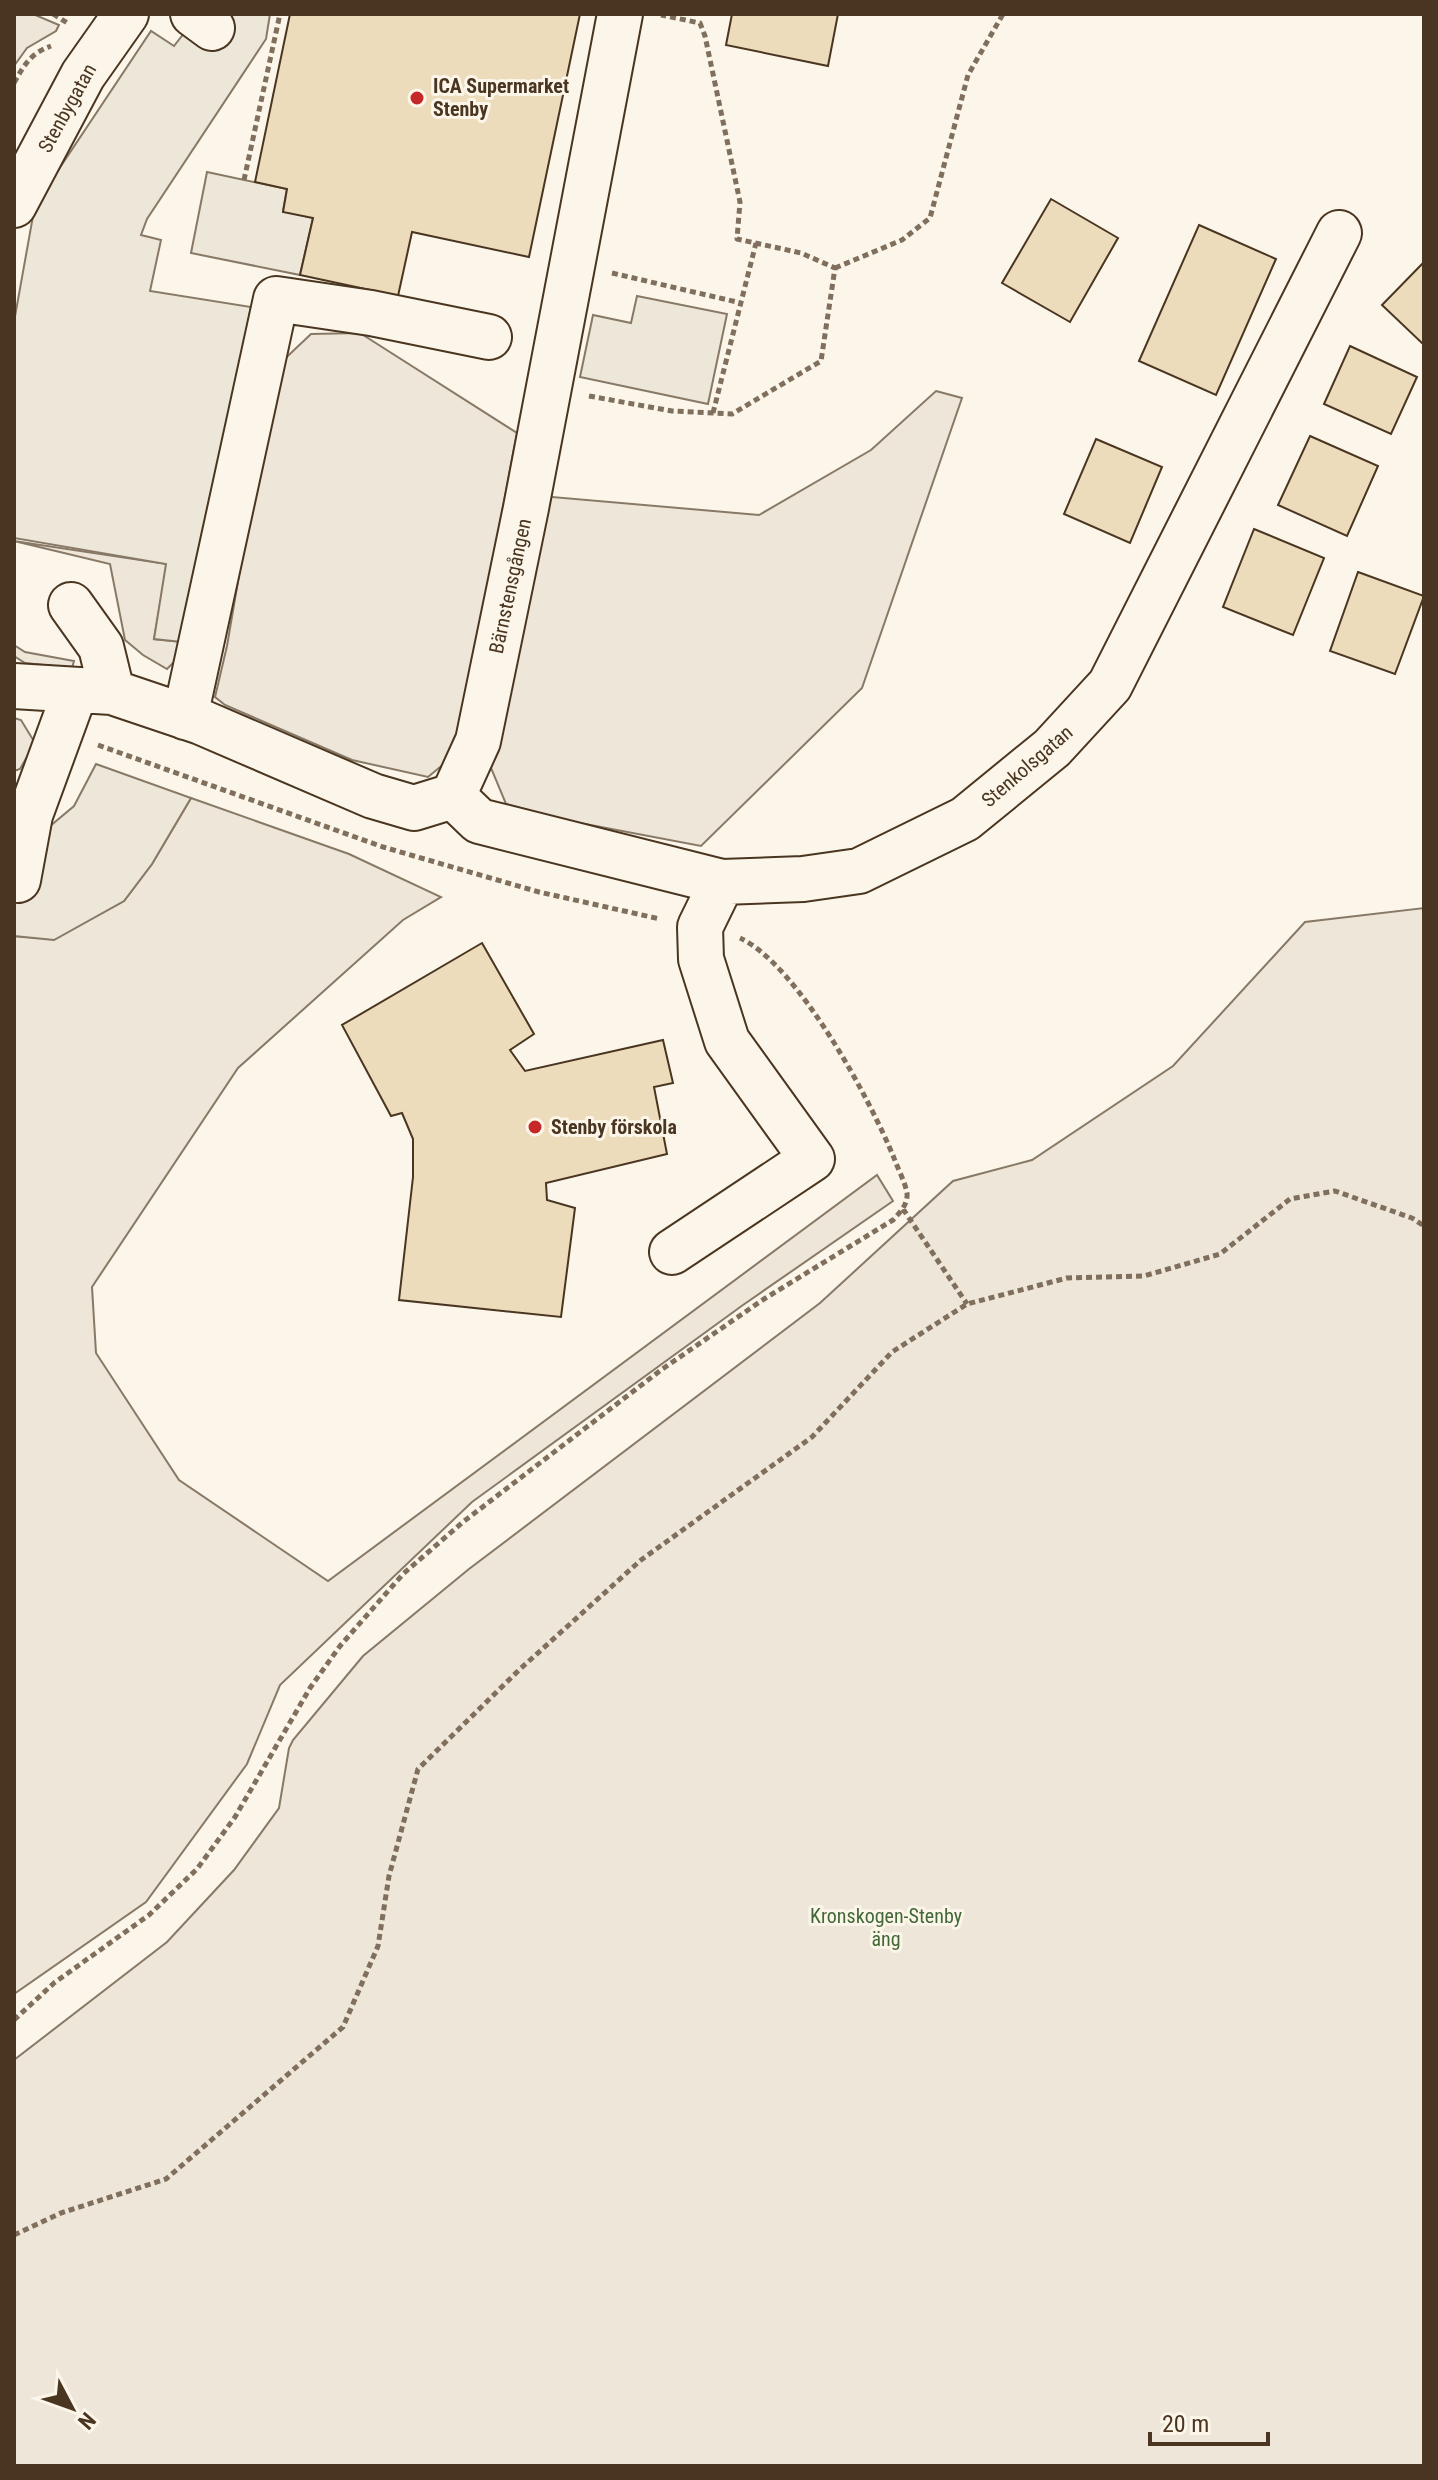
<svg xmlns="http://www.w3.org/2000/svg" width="1438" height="2480" font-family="'Roboto Condensed',sans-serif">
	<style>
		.green { fill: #ede6d9; stroke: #887966; stroke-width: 2 }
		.parking { fill: #ede7d9; stroke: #887966; stroke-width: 2 }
		.building { fill: #ecdcbc; stroke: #4a3520; stroke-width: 2 }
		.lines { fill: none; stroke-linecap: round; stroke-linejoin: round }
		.minor-casing { stroke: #4a3520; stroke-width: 48 }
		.path { stroke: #7f6f5c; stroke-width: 5; stroke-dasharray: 6 4; stroke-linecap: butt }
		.minor { stroke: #fbf6e9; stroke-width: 44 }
		.poi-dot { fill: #c62828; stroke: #fbf6e9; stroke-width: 3 }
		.labels { text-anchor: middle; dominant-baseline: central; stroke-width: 6; stroke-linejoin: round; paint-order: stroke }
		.poi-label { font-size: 20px; font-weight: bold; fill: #4a3520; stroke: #fbf6e9; text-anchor: start }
		.street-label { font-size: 20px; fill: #4a3520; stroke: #fbf6e9 }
		.park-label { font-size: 20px; fill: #436837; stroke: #fbf6e9 }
	</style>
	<rect width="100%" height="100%" fill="#fbf6e9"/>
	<path class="green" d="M 14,14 L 33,14 L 59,25 L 56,31 L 27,48 L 14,66 Z
		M 360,333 L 517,433 L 456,754 L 428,777 L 352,760 L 225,705 L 215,697 L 227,646 L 274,369 L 311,334 Z
		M 936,391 L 962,398 L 862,688 L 701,846 L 564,820 L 506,804 L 491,768 L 541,496 L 759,515 L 871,450 Z
		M 14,541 L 167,564 L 154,639 L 182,642 L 175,661 L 167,669 L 143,655 L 125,640 L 110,564 Z
		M 14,645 L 25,652 L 74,661 L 72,668 L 25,663 L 14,656 Z
		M 14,718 L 21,720 L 35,743 L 20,769 L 14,771 Z
		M 191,798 L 349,854 L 441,897 L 403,920 L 238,1068 L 92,1287 L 96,1353 L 179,1480 L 328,1581 L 877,1175 L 893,1201 L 743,1305 L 472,1502 L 280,1685 L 247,1764 L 146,1902 L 14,1994 L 14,936 L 54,939 L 124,901 L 152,864 Z
		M 1424,908 L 1424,2466 L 14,2466 L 14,2060 L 167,1942 L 234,1870 L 279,1808 L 289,1748 L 293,1740 L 363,1656 L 469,1569 L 820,1303 L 953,1181 L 1032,1160 L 1173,1066 L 1305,922 Z"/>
	<path class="parking" d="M 199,14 L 270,14 L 266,39 L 147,219 L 141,235 L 161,240 L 150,291 L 251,307 L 182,642 L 154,639 L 166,564 L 14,538 L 14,322 L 33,216 L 45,190 L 151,31 L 174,46 Z
		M 207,172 L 287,189 L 283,211 L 313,218 L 300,275 L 191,253 Z
		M 637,296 L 727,314 L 708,404 L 580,377 L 593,315 L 631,323 Z
		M 96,764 L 191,798 L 152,864 L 124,901 L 54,940 L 14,936 L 14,832 L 43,832 L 74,806 Z"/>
	<path class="building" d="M 290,14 L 580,14 L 529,257 L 412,232 L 398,296 L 300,275 L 313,218 L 283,212 L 287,189 L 255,182 Z
		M 732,14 L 838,14 L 828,66 L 726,45 Z
		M 1051,199 L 1118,238 L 1070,322 L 1002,283 Z
		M 1199,225 L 1276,259 L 1216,395 L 1139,361 Z
		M 1424,262 L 1424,345 L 1382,305 Z
		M 1350,346 L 1417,377 L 1391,434 L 1324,404 Z
		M 1310,436 L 1378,466 L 1347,536 L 1278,505 Z
		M 1096,439 L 1162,467 L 1130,543 L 1064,514 Z
		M 1254,529 L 1324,558 L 1293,635 L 1223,607 Z
		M 1358,572 L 1424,596 L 1395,674 L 1330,651 Z
		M 482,943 L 534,1034 L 510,1050 L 525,1071 L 663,1040 L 673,1083 L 654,1087 L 667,1154 L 546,1183 L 547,1200 L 575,1208 L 561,1317 L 399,1300 L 413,1177 L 413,1139 L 402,1113 L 391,1116 L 342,1025 Z"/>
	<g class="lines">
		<defs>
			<path id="minor" d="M 193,14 L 212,28
				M 14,205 L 83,75 L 126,14
				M 71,605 L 101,647 L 112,692
				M 14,686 L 112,692 L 201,722 L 373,796 L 414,808 L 453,796 L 478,741 L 526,508 L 620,14
				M 185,717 L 276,299 L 371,313 L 489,337
				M 453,796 L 479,821 L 722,882 L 803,879 L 859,871 L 965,819 L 1052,748 L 1110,685 L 1339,233
				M 18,880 L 30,815 L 75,692
				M 672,1252 L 812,1159 L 727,1041 L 701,959 L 700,927 L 722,882"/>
		</defs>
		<use href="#minor" class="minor-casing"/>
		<path class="path" d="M 53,14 L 69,24
			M 14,83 C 24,65 31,53 51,46
			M 244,180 L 280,14
			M 835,268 L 902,240 L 930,218 L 968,75 L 1003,14
			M 612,273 L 741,303
			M 589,396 L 672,411 L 732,414 L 821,361 L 835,268 L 801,253 L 737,239 L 740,202 L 705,36 L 700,23 L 661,15
			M 713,413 L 756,243
			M 98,745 L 383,847 L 539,892 L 660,919
			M 903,1209 L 967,1304
			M 14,2020 L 54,1983 L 149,1915 L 197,1869 L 235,1817 L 310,1688 L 340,1646 L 403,1574 L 463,1522 L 661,1370 L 764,1299 L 893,1220 C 900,1212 908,1205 907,1193 C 905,1182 898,1169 894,1158 C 870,1099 798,965 740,938
			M 14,2235 L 61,2213 L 166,2179 L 343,2027 L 378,1946 L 389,1876 L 418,1769 L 519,1670 L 641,1560 L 812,1437 L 892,1352 L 967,1304 L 1067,1278 L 1144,1276 L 1220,1254 L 1290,1199 L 1335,1191 L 1412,1218 L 1424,1226"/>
		<use href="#minor" class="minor"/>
	</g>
	<g class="poi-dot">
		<circle cx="417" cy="98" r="8"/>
		<circle cx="535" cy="1127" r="8"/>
	</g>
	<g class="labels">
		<g class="poi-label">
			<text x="433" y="86">ICA Supermarket<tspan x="433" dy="23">Stenby</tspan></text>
			<text x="551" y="1127">Stenby förskola</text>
		</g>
		<g class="street-label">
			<text transform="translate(67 108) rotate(-61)">Stenbygatan</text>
			<text transform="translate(510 586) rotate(-78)">Bärnstensgången</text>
			<text transform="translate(1027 766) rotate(-41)">Stenkolsgatan</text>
		</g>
		<g class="park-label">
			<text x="886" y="1916">Kronskogen-Stenby<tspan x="886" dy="23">äng</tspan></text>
		</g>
	</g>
	<rect width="1438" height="2480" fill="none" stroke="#4a3520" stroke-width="32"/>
	<g transform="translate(72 2408) rotate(131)" stroke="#fbf6e9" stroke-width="6" paint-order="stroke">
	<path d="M0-6L14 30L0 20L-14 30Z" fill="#4a3520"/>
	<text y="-12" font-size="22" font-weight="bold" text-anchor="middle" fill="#4a3520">N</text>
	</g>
	<path d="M1150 2432v12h118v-12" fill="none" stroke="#4a3520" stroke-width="4"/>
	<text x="1162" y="2432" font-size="24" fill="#4a3520" stroke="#fbf6e9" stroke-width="6" paint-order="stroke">20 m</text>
</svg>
